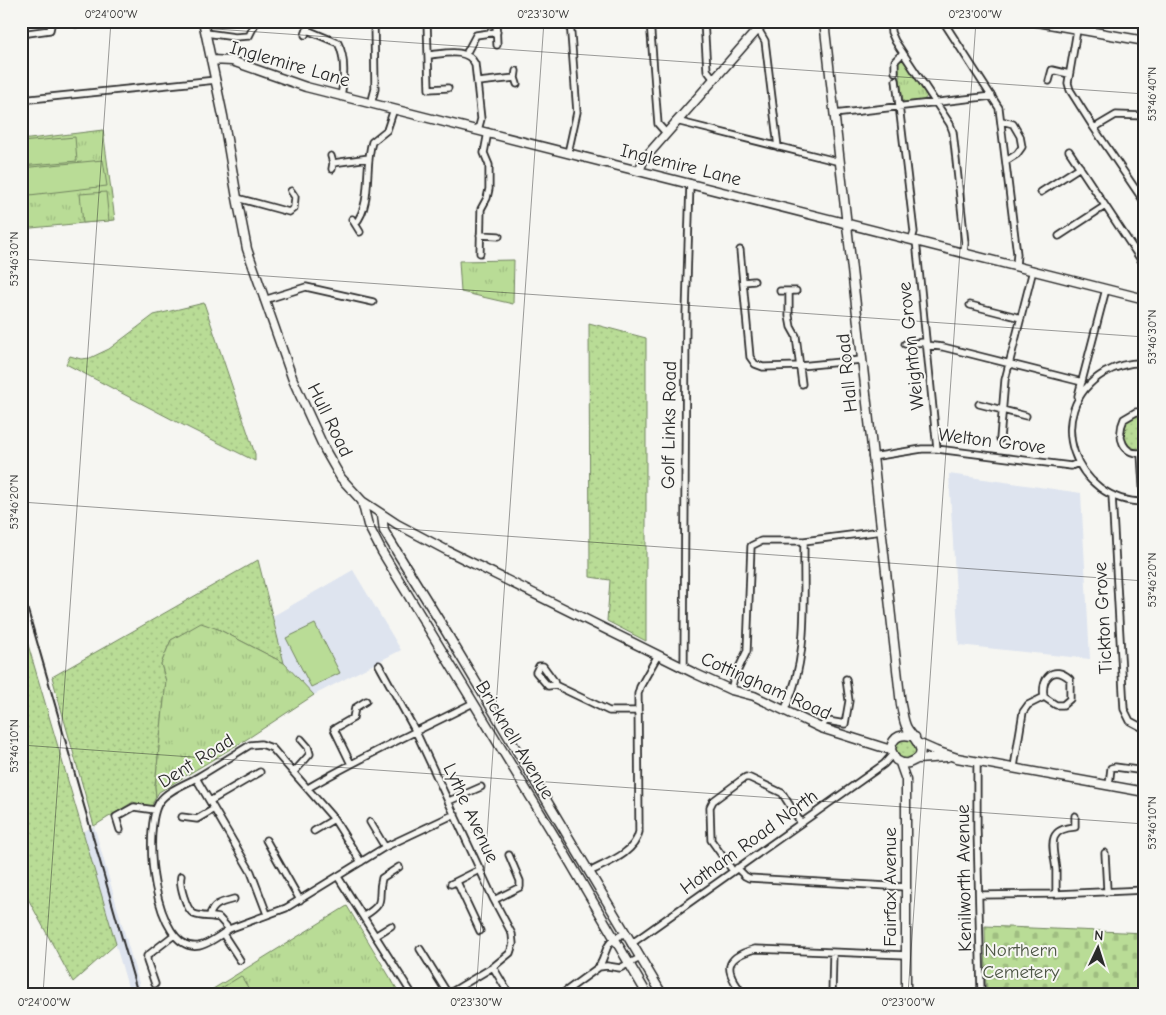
<svg xmlns="http://www.w3.org/2000/svg" width="1166" height="1015" font-family="'Comic Neue',sans-serif">
	<style>
		.built { fill: #dee4ef }
		.grass { fill: url(#grass-dots); stroke: #728460 }
		.cemetery { fill: url(#cemetery-stones); stroke: #728460 }
		.park { fill: url(#park-tufts); stroke: #728460 }
		.garden { fill: #b9dc96; stroke: #728460 }
		.lines { fill: none; stroke-linecap: round; stroke-linejoin: round }
		.street-casing { stroke: #2b2b2b; stroke-width: 9 }
		.secondary-casing { stroke: #2b2b2b; stroke-width: 11 }
		.street { stroke: #f6f6f2; stroke-width: 5.5 }
		.secondary { stroke: #f6f6f2; stroke-width: 8 }
		.rail { stroke: #2b2b2b; stroke-width: 2 }
		.ticks { fill: none; stroke: #2b2b2b; stroke-width: 1; stroke-opacity: 0.45 }
		.labels { text-anchor: middle; dominant-baseline: central; stroke-width: 4; stroke-linejoin: round; paint-order: stroke }
		.street-label { font-size: 19px; fill: #2b2b2b; stroke: #f6f6f2 }
		.park-label { font-size: 19px; fill: #4e5746; stroke: #f6f6f2 }
		.neatline { fill: none; stroke: #2b2b2b; stroke-width: 2 }
		.ticks-label { font-size: 12px; text-anchor: middle; fill: #2b2b2b }
	</style>
	<defs>
		<pattern id="grass-dots" width="8" height="8" patternUnits="userSpaceOnUse" patternTransform="scale(1.25)"><rect width="8" height="8" fill="#b9dc96"/><path d="M2 2h.1M6 6h.1" fill="none" stroke="#9fbd81" stroke-width="1.8" stroke-linecap="round"/></pattern>
		<pattern id="cemetery-stones" width="16" height="16" patternUnits="userSpaceOnUse" patternTransform="scale(1.25)"><rect width="16" height="16" fill="#b9dc96"/><path d="M2 7V4a2 2 0 0 1 4 0v3zM10 15v-3a2 2 0 0 1 4 0v3z" fill="#9fbd81"/></pattern>
		<pattern id="park-tufts" width="24" height="20" patternUnits="userSpaceOnUse" patternTransform="scale(1.25)"><rect width="24" height="20" fill="#b9dc96"/><path d="M3 7l-1-3M5 7V3M7 7l1-3M15 17l-1-3M17 17v-4M19 17l1-3" fill="none" stroke="#9fbd81"/></pattern>
	</defs>
	<rect width="100%" height="100%" fill="#f6f6f2"/>
	<filter id="ink" filterUnits="userSpaceOnUse"><feTurbulence type="fractalNoise" baseFrequency=".02" numOctaves="2"/><feDisplacementMap in="SourceGraphic" scale="10" xChannelSelector="R" yChannelSelector="G"/><feConvolveMatrix kernelMatrix="1 2 1 2 8 2 1 2 1" color-interpolation-filters="sRGB"/></filter>
	<g filter="url(#ink)">
		<path class="built" d="M 949,474 L 1081,493 L 1090,659 L 959,645 Z
			M 353,570 L 401,650 L 314,695 L 284,663 L 273,616 Z
			M 94,826 L 142,994 L 130,994 L 96,877 L 83,832 Z"/>
		<path class="grass" d="M 204,303 L 255,454 L 255,461 L 177,422 L 66,364 L 70,356 L 81,359 L 90,358 L 109,349 L 154,315 Z
			M 589,323 L 646,338 L 646,641 L 607,621 L 610,580 L 590,577 Z
			M 1145,414 L 1145,449 C 1124,452 1123,439 1124,422 L 1133,415 Z
			M 258,560 L 284,663 L 218,629 L 184,634 L 171,640 L 161,664 L 166,681 L 155,786 L 156,797 L 151,807 L 133,802 L 94,826 L 52,677 Z
			M 21,621 L 116,944 L 73,982 L 26,895 L 21,896 Z
			M895 749a11 11 0 1 1 22 0a11 11 0 1 1-22 0Z"/>
		<path class="cemetery" d="M 985,926 L 1145,933 L 1145,994 L 986,994 Z"/>
		<path class="park" d="M 901,60 L 904,61 L 927,96 L 924,100 L 905,102 L 903,101 L 898,62 Z
			M 103,130 L 115,220 L 21,229 L 21,140 Z
			M 514,260 L 513,304 L 461,292 L 459,261 Z
			M 201,623 L 218,629 L 284,663 L 314,695 L 247,739 L 159,792 L 156,797 L 155,786 L 166,681 L 161,664 L 171,640 Z
			M 347,906 L 400,994 L 205,994 Z"/>
		<path class="garden" d="M 75,137 L 77,161 L 21,166 L 21,142 Z
			M 103,160 L 107,186 L 21,196 L 21,168 Z
			M 106,192 L 109,221 L 83,223 L 80,194 Z
			M 315,624 L 340,673 L 311,687 L 286,638 Z
			M 241,976 L 252,994 L 212,994 Z"/>
		<g class="lines">
			<defs>
				<path id="street" d="M 427,21 L 428,55 C 444,54 467,47 475,64 L 481,119 L 478,130
					M 496,21 L 497,45
					M 650,21 L 658,124 L 666,133
					M 704,21 L 707,70 L 713,78
					M 890,21 L 891,32 L 895,41 L 950,124 L 953,132 L 965,243 L 964,252
					M 943,21 L 999,108 L 1017,254 L 1016,266
					M 76,24 L 76,21
					M 758,29 L 765,41 L 778,147
					M 307,30 L 338,43 C 346,58 344,80 341,96
					M 1077,30 L 1068,83 L 1070,90 L 1094,128 L 1145,203
					M 206,33 L 235,37 L 249,36 L 255,24 L 260,21
					M 21,34 L 50,30 L 52,21
					M 305,35 L 309,24
					M 1143,41 L 1143,21
					M 466,54 L 476,35 L 497,32
					M 428,55 L 429,89 L 448,88
					M 516,71 L 515,78 L 517,84
					M 895,72 L 895,61 L 903,53
					M 896,80 L 914,232 L 912,239
					M 1049,81 L 1052,70 L 1069,74
					M 478,82 L 515,78
					M 21,100 L 216,80
					M 371,104 L 375,89 L 374,21
					M 834,114 L 992,96
					M 676,121 L 840,162
					M 1002,121 L 1013,124 L 1020,136 L 1022,147 L 1017,154 L 1006,161
					M 1094,128 L 1116,115 L 1145,116
					M 1069,151 L 1145,266
					M 568,153 L 577,112 L 570,21
					M 331,156 L 333,163 L 332,169
					M 333,163 L 369,158
					M 1137,190 L 1145,186
					M 1041,192 L 1080,167
					M 237,198 L 289,212 L 294,208 L 295,197 L 291,191
					M 352,219 L 360,232
					M 355,224 C 373,204 364,166 372,142 L 387,130 L 394,109
					M 480,235 L 499,236
					M 1059,236 L 1105,206
					M 916,240 L 937,449
					M 740,250 L 750,357 L 755,364 L 763,367 L 800,366 L 861,360
					M 480,253 L 481,209 L 487,198 L 489,189 L 489,165 L 484,153 L 488,132
					M 743,282 L 754,281
					M 780,291 L 796,291
					M 789,291 L 789,316 L 791,327 L 796,336 L 802,384
					M 264,300 L 306,287 L 373,302
					M 970,305 L 1021,318
					M 905,344 L 925,342
					M 925,345 L 943,347 L 1082,382
					M 1145,363 C 1130,362 1117,366 1104,373 C 1041,411 1074,503 1145,502
					M 1078,396 L 1106,289
					M 979,404 L 1026,416
					M 1143,411 L 1145,402
					M 1145,412 L 1136,412 L 1124,419 C 1116,436 1123,458 1145,452
					M 1000,439 L 1005,380 L 1033,270
					M 1141,454 L 1144,502
					M 872,457 L 922,449 L 937,449 L 1071,466 L 1078,463
					M 1112,495 L 1124,709 L 1130,721 L 1145,729
					M 379,665 L 416,732 L 494,900 L 512,934 L 513,944 L 510,953 L 493,967
					M 684,668 L 686,314 L 690,183
					M 555,685 L 554,681 L 543,666 L 539,666 L 536,672 L 548,686 L 555,685 L 609,711 L 638,711
					M 731,690 L 734,678 L 747,651 L 751,546 L 761,541 L 804,541 L 882,531
					M 784,711 C 810,659 803,597 804,541
					M 821,728 L 825,722 L 828,721 L 845,724 L 849,701 L 846,679
					M 977,761 L 977,828 L 981,994
					M 351,764 L 334,729 L 353,718 L 355,708 L 366,701
					M 1014,767 L 1023,712 L 1028,705 L 1044,697 C 1041,678 1053,664 1070,679 L 1070,699 L 1063,705 L 1056,705 L 1044,697
					M 294,772 L 310,754 L 308,747 L 301,739
					M 196,778 L 251,872 L 267,914
					M 1109,785 L 1111,768 L 1115,767 L 1145,771
					M 308,788 C 361,757 418,731 473,703
					M 210,801 L 260,772
					M 449,801 L 481,787
					M 182,817 L 197,819 L 214,809
					M 370,822 L 385,847
					M 120,830 L 116,817 L 134,807 L 155,810
					M 314,831 L 334,819
					M 266,840 L 300,900
					M 1105,853 L 1107,890
					M 361,862 L 334,819 L 272,748 L 261,744 L 250,745 C 232,756 215,767 198,777 C 186,784 168,790 160,801 C 141,827 154,954 199,946 C 208,944 221,935 229,929 L 286,908 L 385,847 L 455,814
					M 737,868 L 745,876 L 749,878 L 906,887
					M 733,871 L 711,840 L 710,807 L 713,801 L 740,781 L 746,777 L 750,778 L 782,793 L 801,823
					M 589,872 C 608,862 634,854 639,832 L 638,694 L 640,687 L 658,655
					M 181,876 C 179,884 186,910 194,914 C 201,917 211,916 219,918 L 229,929
					M 338,877 L 412,994
					M 457,882 L 480,931
					M 451,884 L 481,869
					M 1056,894 C 1056,886 1056,878 1056,870 C 1054,849 1044,829 1075,827 L 1075,816
					M 979,895 L 1056,894 L 1145,890
					M 494,900 L 520,887 L 520,881 L 509,855
					M 210,915 C 213,903 224,902 234,899
					M 364,916 C 388,901 376,900 382,878 L 399,867
					M 223,934 L 240,960
					M 375,936 L 391,926
					M 631,944 L 884,764 L 892,755
					M 420,949 L 448,994
					M 599,967 L 607,966 L 620,968 L 640,958
					M 155,984 L 147,961 L 147,956 L 174,935
					M 448,994 L 493,967 L 509,994
					M 562,994 L 599,967 C 610,948 601,945 625,933
					M 743,994 C 725,971 722,958 755,949 L 906,955
					M 832,994 L 833,953"/>
				<path id="secondary" d="M 203,21 L 223,116 L 237,198 L 247,249 L 293,380 L 325,450 L 341,478 L 362,501 L 397,524 L 448,551 L 696,674 L 731,690 L 754,696 L 821,728 L 891,750
					M 824,21 L 901,705 C 903,713 903,721 907,728 C 913,738 932,754 911,762 C 906,765 901,763 896,760 L 891,750 C 892,735 903,733 915,737
					M 1032,21 L 1145,41
					M 211,60 L 232,61 L 306,87 L 1145,299
					M 639,171 L 644,159 L 765,21
					M 362,501 L 368,525 L 382,552 L 558,842 L 647,994
					M 382,515 L 384,531 L 442,625 L 662,994
					M 920,744 L 936,751 L 957,758 L 1145,792
					M 917,759 L 947,757
					M 900,763 L 906,780 L 906,994"/>
			</defs>
			<use href="#street" class="street-casing"/>
			<use href="#secondary" class="secondary-casing"/>
			<use href="#street" class="street"/>
			<use href="#secondary" class="secondary"/>
			<path class="rail" d="M 21,586 L 138,994"/>
		</g>
	</g>
	<path class="ticks" d="M 101,21 L 1145,94M 21,259 L 1145,337M 21,502 L 1145,581M 21,745 L 1145,824M 21,988 L 98,994M 43,994 L 111,21M 476,994 L 544,21M 908,994 L 976,21"/>
	<g class="labels">
		<g class="street-label">
			<text transform="translate(290 64) rotate(16)">Inglemire Lane</text>
			<text transform="translate(681 165) rotate(14)">Inglemire Lane</text>
			<text transform="translate(911 346) rotate(-96)">Weighton Grove</text>
			<text transform="translate(847 373) rotate(-96)">Hall Road</text>
			<text transform="translate(330 420) rotate(64)">Hull Road</text>
			<text transform="translate(669 425) rotate(-89)">Golf Links Road</text>
			<text transform="translate(992 441) rotate(7)">Welton Grove</text>
			<text transform="translate(1103 618) rotate(-93)">Tickton Grove</text>
			<text transform="translate(766 686) rotate(24)">Cottingham Road</text>
			<text transform="translate(515 740) rotate(59)">Bricknell Avenue</text>
			<text transform="translate(196 761) rotate(-32)">Dent Road</text>
			<text transform="translate(471 813) rotate(65)">Lythe Avenue</text>
			<text transform="translate(749 842) rotate(-36)">Hotham Road North</text>
			<text transform="translate(964 878) rotate(-91)">Kenilworth Avenue</text>
			<text transform="translate(890 887) rotate(-90)">Fairfax Avenue</text>
		</g>
		<g class="park-label">
			<text x="1021" y="950">Northern<tspan x="1021" dy="22">Cemetery</tspan></text>
		</g>
	</g>
	<rect width="1166" height="1015" fill="none" stroke="#f6f6f2" stroke-width="55"/>
	<g transform="translate(1098 948) rotate(4)" stroke="#f6f6f2" stroke-width="4" paint-order="stroke">
	<path d="M0-4L9 19L0 12L-9 19Z" fill="#2b2b2b"/>
	<text y="-8" font-size="14" font-weight="bold" text-anchor="middle" fill="#2b2b2b">N</text>
	</g>
	<rect x="28" y="28" width="1110" height="960" class="neatline"/>
	<g class="ticks-label">
		<text x="111" y="18">0°24'00"W</text>
		<text x="543" y="18">0°23'30"W</text>
		<text x="975" y="18">0°23'00"W</text>
		<text transform="translate(1152 94) rotate(-90)" y="4">53°46'40"N</text>
		<text transform="translate(14 259) rotate(-90)" y="4">53°46'30"N</text>
		<text transform="translate(1152 337) rotate(-90)" y="4">53°46'30"N</text>
		<text transform="translate(14 502) rotate(-90)" y="4">53°46'20"N</text>
		<text transform="translate(1152 580) rotate(-90)" y="4">53°46'20"N</text>
		<text transform="translate(14 746) rotate(-90)" y="4">53°46'10"N</text>
		<text transform="translate(1152 823) rotate(-90)" y="4">53°46'10"N</text>
		<text x="44" y="1006">0°24'00"W</text>
		<text x="476" y="1006">0°23'30"W</text>
		<text x="908" y="1006">0°23'00"W</text>
	</g>
</svg>
